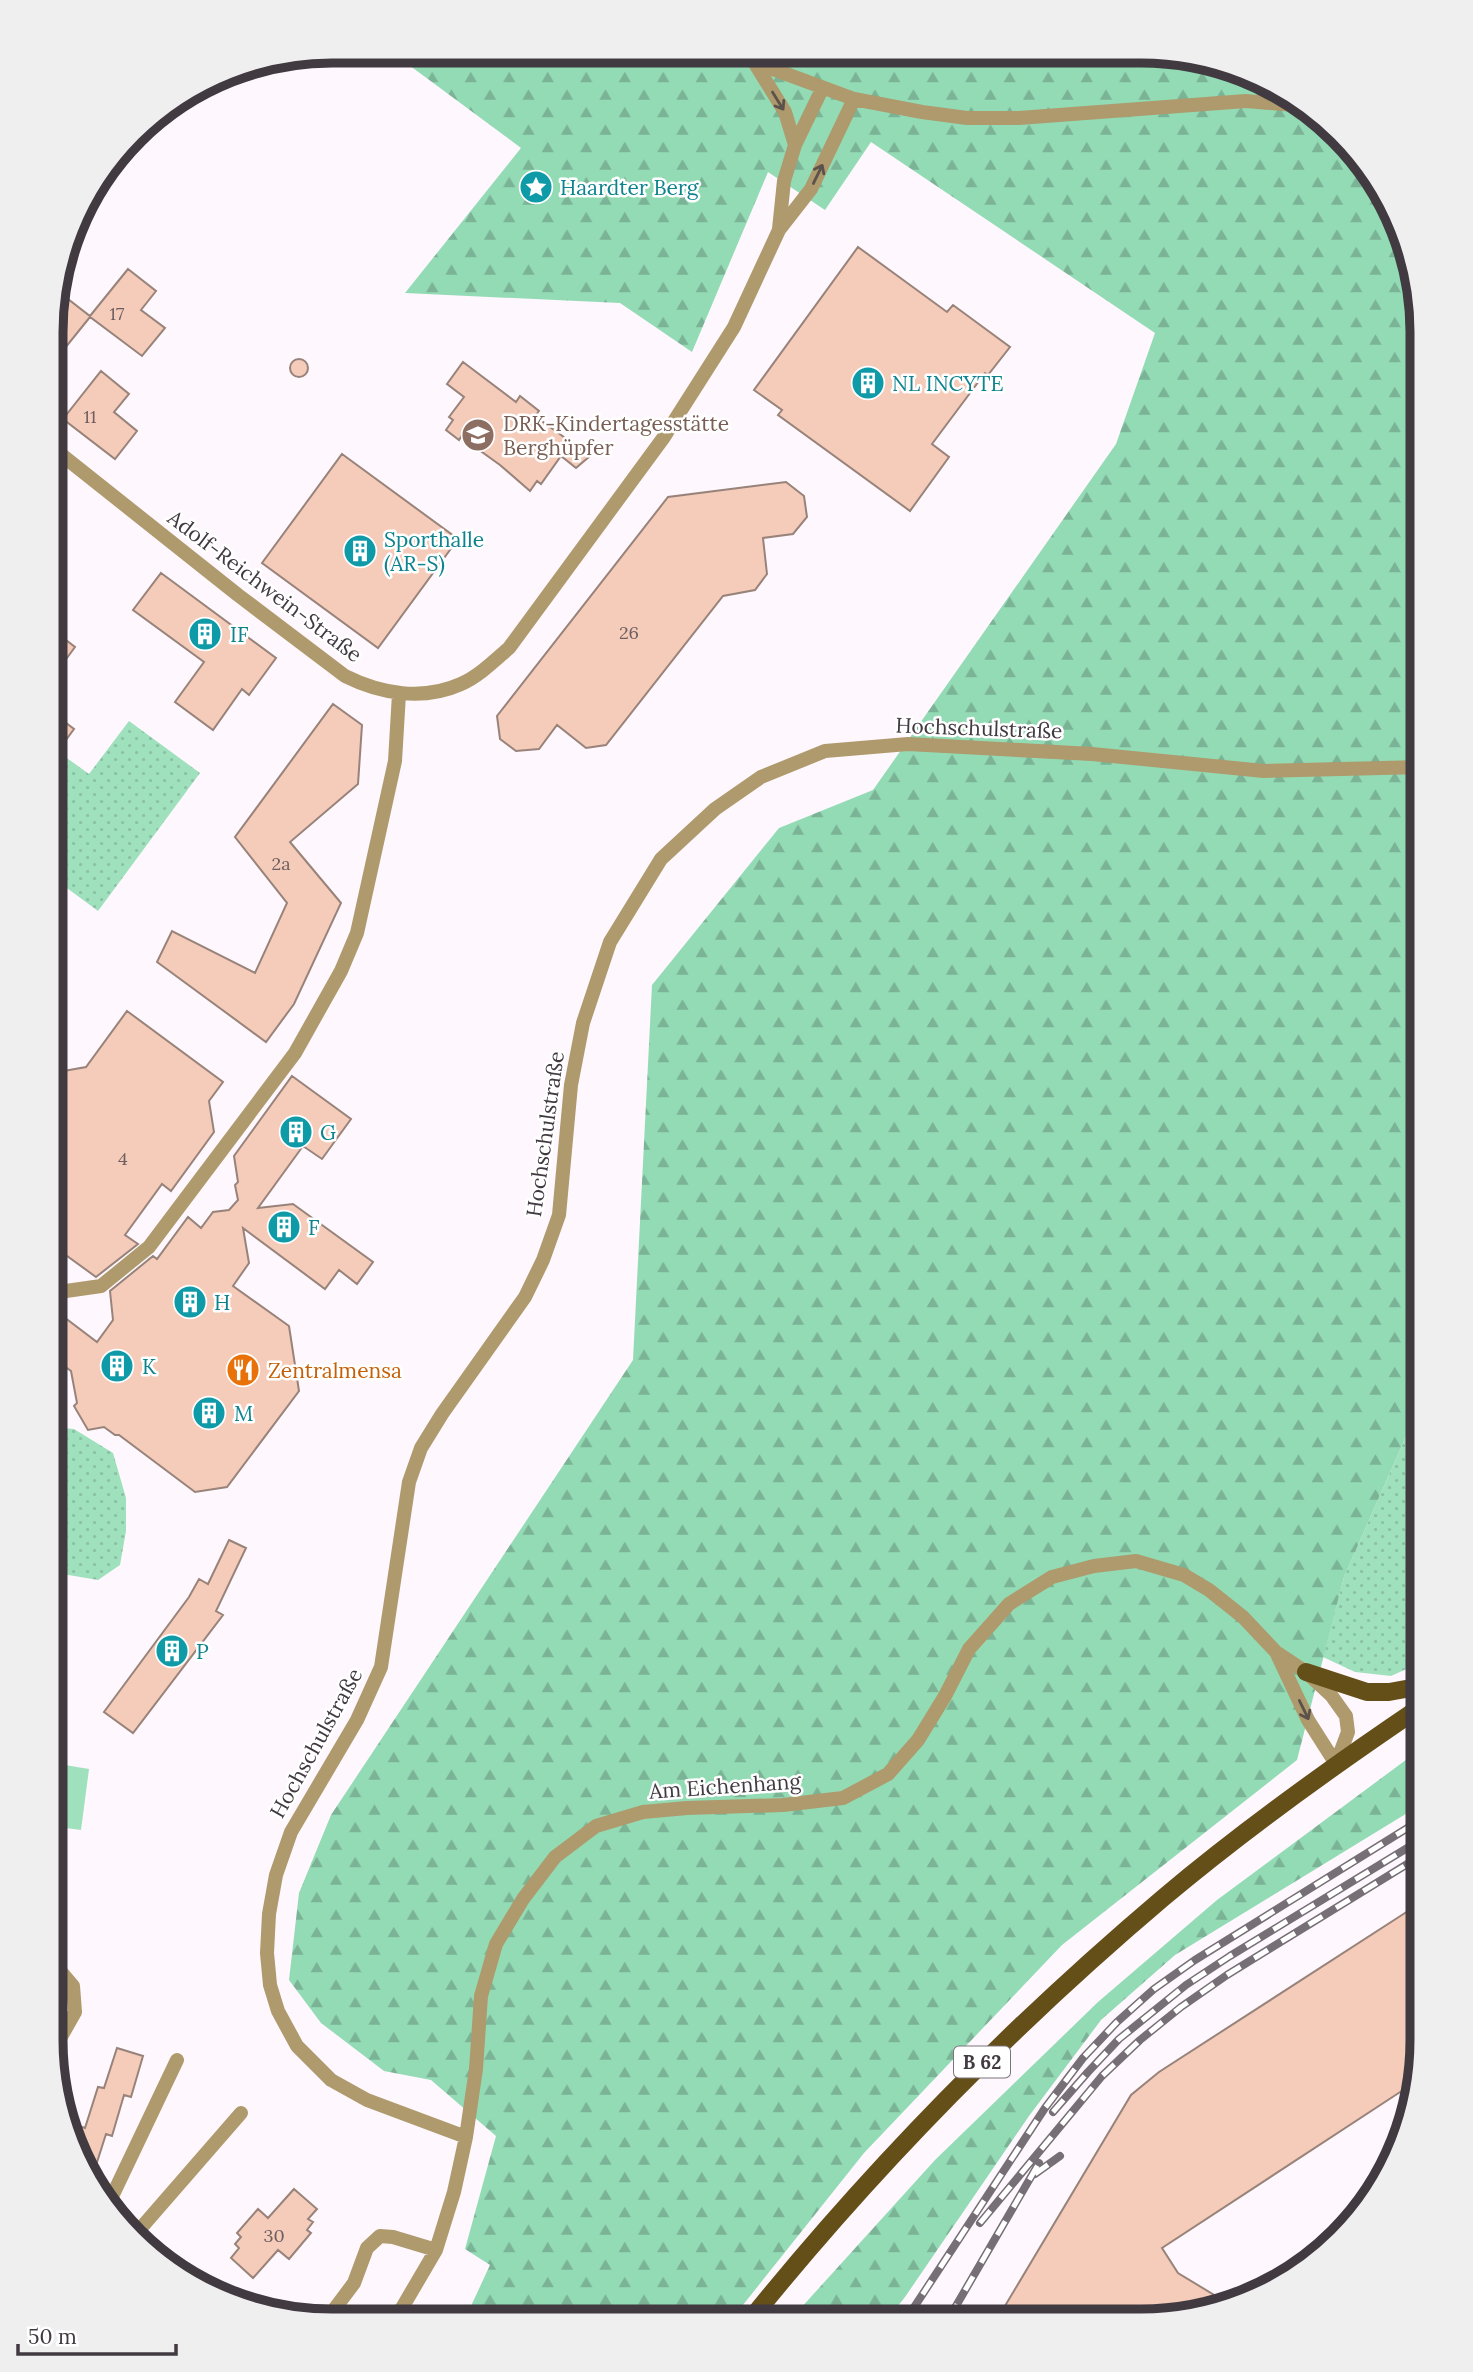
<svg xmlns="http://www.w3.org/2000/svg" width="1473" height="2372" font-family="Lora,serif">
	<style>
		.grass { fill: url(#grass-dots) }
		.forest { fill: url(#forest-firs) }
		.green { fill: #9fe0bd }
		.building { fill: #f5cbba; stroke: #98837a; stroke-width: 2 }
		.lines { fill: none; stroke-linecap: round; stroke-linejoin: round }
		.street { stroke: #ae9a6c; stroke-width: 14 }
		.primary { stroke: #644f18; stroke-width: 18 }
		.rail-casing { stroke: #766f75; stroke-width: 8 }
		.rail { stroke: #fff; stroke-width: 5; stroke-dasharray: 16; stroke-linecap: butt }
		.oneway { stroke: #5c524c }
		.labels { text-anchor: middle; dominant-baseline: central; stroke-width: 5; stroke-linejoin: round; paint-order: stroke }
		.number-label { font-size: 18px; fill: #6e5e5f }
		.shield { fill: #fff; stroke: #7a757a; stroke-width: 2 }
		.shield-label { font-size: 19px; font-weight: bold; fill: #413a41 }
		.culture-label { font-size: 21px; fill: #0d838f; stroke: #fff; text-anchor: start }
		.education-label { font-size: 21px; fill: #785e54; stroke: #fff; text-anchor: start }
		.street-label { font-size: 21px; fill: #413a41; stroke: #fff }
		.food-label { font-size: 21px; fill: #c56008; stroke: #fff; text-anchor: start }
		.rim { fill: none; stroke: #413a41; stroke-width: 9 }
	</style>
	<defs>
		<pattern id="grass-dots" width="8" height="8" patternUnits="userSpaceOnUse" patternTransform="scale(1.75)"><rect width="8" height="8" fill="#9fe0bd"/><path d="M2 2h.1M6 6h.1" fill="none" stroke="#8ac1a4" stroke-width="1.8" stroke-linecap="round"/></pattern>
		<pattern id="forest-firs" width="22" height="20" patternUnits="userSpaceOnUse" patternTransform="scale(1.75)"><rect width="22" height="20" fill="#93dbb5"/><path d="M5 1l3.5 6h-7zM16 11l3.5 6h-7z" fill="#7ab395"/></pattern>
	</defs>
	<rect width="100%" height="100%" fill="#fef7fd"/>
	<path class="grass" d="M 129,721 L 200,773 L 98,911 L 52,877 L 53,748 L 89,774 Z
		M 1422,1400 L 1422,1662 L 1391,1676 L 1355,1672 L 1323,1657 L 1344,1577 Z
		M 52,1427 L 74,1429 L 113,1453 L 126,1498 L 126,1531 L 120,1565 L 98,1580 L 51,1572 Z"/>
	<path class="forest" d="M 390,51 L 1178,53 L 1249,72 L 1312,109 L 1364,161 L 1401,225 L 1422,332 L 1422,1400 L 1344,1577 L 1297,1760 L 1062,1945 L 864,2153 L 731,2320 L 465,2319 L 490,2265 L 465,2249 L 496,2136 L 431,2080 L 384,2071 L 321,2023 L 289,1980 L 299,1893 L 331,1815 L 633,1360 L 652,985 L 779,828 L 873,790 L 1116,444 L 1155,333 L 871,142 L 825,210 L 768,172 L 692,352 L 620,303 L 405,293 L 521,148 Z
		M 1422,1748 L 1422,1804 L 1175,1955 L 1101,2020 L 1029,2116 L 905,2297 L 886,2321 L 790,2320 L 935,2160 L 1098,2002 L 1217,1900 Z"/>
	<path class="green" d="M 59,1764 L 89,1769 L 81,1830 L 51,1826 L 51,1808 Z"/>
	<path class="building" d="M 858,247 L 947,312 L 953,305 L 1010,347 L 988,375 L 985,373 L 932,444 L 949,457 L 910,511 L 778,415 L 782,410 L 754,390 Z
		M 128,269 L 156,291 L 141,310 L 165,328 L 142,356 L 90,317 L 53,363 L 53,296 L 55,289 L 90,316 Z
		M290 368a9 9 0 1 1 18 0a9 9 0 1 1-18 0Z
		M 463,362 L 516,402 L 520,396 L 539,411 L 535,416 L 590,456 L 576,468 L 561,456 L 541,484 L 537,481 L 530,491 L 500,465 L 461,437 L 459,440 L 446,430 L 453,420 L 449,417 L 464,397 L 447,384 Z
		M 101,371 L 129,394 L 114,412 L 137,431 L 115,459 L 63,419 Z
		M 342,454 L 458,539 L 378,648 L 262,563 Z
		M 786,482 L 804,496 L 807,517 L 793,534 L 763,538 L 767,574 L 755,590 L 723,596 L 606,745 L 586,748 L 557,725 L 539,749 L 516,751 L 500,739 L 497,716 L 668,497 Z
		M 161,573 L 276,658 L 249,695 L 242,689 L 213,730 L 175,702 L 204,662 L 133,610 Z
		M 53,630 L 75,647 L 53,677 Z
		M 333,704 L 362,725 L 358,784 L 290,842 L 341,903 L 294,1004 L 266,1042 L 157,962 L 172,931 L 255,973 L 287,903 L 235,837 Z
		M 53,713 L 74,729 L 63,744 L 53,737 Z
		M 127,1011 L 223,1082 L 209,1101 L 214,1132 L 171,1191 L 162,1184 L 125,1235 L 138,1244 L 96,1277 L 52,1245 L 52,1073 L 86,1067 Z
		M 292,1076 L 351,1119 L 322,1159 L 303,1146 L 258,1208 L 293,1204 L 373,1262 L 357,1284 L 339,1270 L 325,1289 L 243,1228 L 249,1263 L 233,1286 L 289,1326 L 299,1391 L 227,1487 L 195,1492 L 119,1435 L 115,1435 L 104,1427 L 88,1430 L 74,1406 L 77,1403 L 71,1371 L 52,1357 L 52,1308 L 97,1342 L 113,1320 L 110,1291 L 153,1256 L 157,1259 L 188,1217 L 201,1228 L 213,1212 L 229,1210 L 238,1200 L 235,1185 L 238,1182 L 234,1156 Z
		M 229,1540 L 246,1548 L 216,1611 L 223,1615 L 133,1733 L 104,1712 L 189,1597 L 199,1579 L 208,1584 Z
		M 1422,1902 L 1422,2058 L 1417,2081 L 1162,2248 L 1178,2273 L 1229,2304 L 1141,2321 L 996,2321 L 1131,2095 L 1159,2072 Z
		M 117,2048 L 143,2056 L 131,2097 L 124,2095 L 112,2136 L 106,2134 L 91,2181 L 72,2148 L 79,2126 L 85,2128 L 98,2087 L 104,2088 Z
		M 294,2189 L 317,2209 L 308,2219 L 313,2222 L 307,2230 L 311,2233 L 289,2259 L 278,2250 L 253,2278 L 231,2258 L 239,2248 L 235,2244 L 241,2237 L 237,2233 L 258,2209 L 268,2218 Z"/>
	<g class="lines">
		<path class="street" d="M 741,52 L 754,62 L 854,99 L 922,112 L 967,118 L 1019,118 L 1246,101 L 1306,106
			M 754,62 L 785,112 L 795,145
			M 779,229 L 784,181 L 795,145 L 822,89
			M 53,448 L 238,595 L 345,676 C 381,694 423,701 461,684 C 479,676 494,661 509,648 L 664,437 L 734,327 L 779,230 L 811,189 L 854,99
			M 52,1293 L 101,1286 L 149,1247 L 295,1053 L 341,971 L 357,933 L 395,761 L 399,694
			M 1277,1654 L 1308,1720 L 1336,1764
			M 51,1960 L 73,1986 L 75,2012 L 53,2051
			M 466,2137 L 367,2100 L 331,2080 L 297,2046 L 278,2011 L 270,1985 L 267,1953 L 269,1914 L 276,1875 L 291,1832 L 357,1720 L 381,1667 L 409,1482 L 421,1448 L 442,1414 L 525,1297 L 543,1260 L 559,1215 L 571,1085 L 583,1023 L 610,942 L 661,859 L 715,809 L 761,777 L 825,751 L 908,744 L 1092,754 L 1264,771 L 1422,767
			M 107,2207 L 177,2060
			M 134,2236 L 241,2113
			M 327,2319 L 354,2283 L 367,2248 L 380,2236 L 393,2237 L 436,2250
			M 391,2319 L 402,2308 L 436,2250 L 454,2192 L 466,2137 L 476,2069 L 481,1996 L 496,1944 L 523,1899 L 555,1857 L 596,1826 L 643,1812 L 687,1808 L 783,1805 L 843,1798 L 888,1774 L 918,1740 L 945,1696 L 969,1649 L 1009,1604 L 1052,1577 L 1094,1566 L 1136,1561 L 1184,1575 L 1209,1590 L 1243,1617 L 1276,1652 L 1306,1672 L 1331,1695 L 1346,1716 L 1348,1732 L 1336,1764"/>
		<path class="primary" d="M 1306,1672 L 1367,1692 L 1389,1692 L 1422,1686
			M 750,2320 C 874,2166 1012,2026 1163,1898 C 1245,1829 1333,1766 1422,1706"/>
		<defs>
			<path id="rail" d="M 1053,2112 L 1088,2072 L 1119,2039 L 1186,1985 L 1230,1956 L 1422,1839
				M 1035,2174 L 1060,2156
				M 980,2223 L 1102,2076 L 1140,2040 L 1181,2007 L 1227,1975 L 1422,1855
				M 949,2318 L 1039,2163
				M 905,2321 L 1045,2108 L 1083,2058 L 1117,2022 L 1154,1989 L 1195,1960 L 1422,1819"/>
		</defs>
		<use href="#rail" class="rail-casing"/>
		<use href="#rail" class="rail"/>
	</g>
	<defs><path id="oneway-shaft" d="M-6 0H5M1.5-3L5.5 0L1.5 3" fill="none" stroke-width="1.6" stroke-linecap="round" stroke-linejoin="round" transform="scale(1.75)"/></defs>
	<g class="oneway">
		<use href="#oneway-shaft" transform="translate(778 101) rotate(58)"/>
		<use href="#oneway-shaft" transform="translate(818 174) rotate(-64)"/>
		<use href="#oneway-shaft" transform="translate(1304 1710) rotate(64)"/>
	</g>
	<defs>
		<symbol id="sight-disc" viewBox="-11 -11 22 22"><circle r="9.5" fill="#0f9aa8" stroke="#fff"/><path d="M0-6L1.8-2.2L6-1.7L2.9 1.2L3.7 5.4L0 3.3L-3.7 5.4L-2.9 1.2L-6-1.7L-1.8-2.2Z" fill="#fff"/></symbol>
		<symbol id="building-disc" viewBox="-11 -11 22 22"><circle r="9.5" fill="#0f9aa8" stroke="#fff"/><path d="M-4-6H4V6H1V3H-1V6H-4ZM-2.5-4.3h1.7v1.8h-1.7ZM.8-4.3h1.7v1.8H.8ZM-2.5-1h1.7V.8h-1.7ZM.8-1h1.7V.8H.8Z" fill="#fff"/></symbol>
		<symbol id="school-disc" viewBox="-11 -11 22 22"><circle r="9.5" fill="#8d6e63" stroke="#fff"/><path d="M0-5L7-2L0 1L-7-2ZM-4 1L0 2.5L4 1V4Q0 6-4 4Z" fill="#fff"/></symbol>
		<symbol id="restaurant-disc" viewBox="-11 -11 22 22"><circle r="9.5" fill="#e8710a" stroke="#fff"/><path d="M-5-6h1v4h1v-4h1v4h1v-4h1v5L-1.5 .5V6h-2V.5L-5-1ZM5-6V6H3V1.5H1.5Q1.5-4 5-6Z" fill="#fff"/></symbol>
	</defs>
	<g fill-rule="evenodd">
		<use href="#sight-disc" x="517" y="168" width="38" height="38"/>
		<use href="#building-disc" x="849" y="364" width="38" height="38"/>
		<use href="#school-disc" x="459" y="416" width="38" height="38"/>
		<use href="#building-disc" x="341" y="532" width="38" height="38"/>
		<use href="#building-disc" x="186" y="615" width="38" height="38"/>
		<use href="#building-disc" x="277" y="1113" width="38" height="38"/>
		<use href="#building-disc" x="265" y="1208" width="38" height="38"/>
		<use href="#building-disc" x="171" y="1283" width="38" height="38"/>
		<use href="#building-disc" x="98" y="1347" width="38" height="38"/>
		<use href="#restaurant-disc" x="224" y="1351" width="38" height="38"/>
		<use href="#building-disc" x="190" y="1394" width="38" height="38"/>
		<use href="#building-disc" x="153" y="1632" width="38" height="38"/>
	</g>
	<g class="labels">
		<g class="number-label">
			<text x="117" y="313">17</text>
			<text x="90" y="416">11</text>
			<text x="629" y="632">26</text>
			<text x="281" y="863">2a</text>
			<text x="123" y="1158">4</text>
			<text x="274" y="2235">30</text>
		</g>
		<rect class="shield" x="954" y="2046.5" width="56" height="31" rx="5"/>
		<g class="shield-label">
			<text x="982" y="2062">B 62</text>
		</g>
		<g class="culture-label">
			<text x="560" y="187">Haardter Berg</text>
			<text x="892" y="383">NL INCYTE</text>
			<text x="384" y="539">Sporthalle<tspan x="384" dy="24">(AR-S)</tspan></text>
			<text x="230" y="634">IF</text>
			<text x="320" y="1132">G</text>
			<text x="308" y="1227">F</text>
			<text x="214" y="1302">H</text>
			<text x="142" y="1366">K</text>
			<text x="234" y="1413">M</text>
			<text x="196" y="1651">P</text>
		</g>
		<g class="education-label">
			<text x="503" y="423">DRK-Kindertagesstätte<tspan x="503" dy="24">Berghüpfer</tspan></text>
		</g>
		<g class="street-label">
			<text transform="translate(265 586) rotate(37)">Adolf-Reichwein-Straße</text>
			<text transform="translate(979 728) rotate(2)">Hochschulstraße</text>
			<text transform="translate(545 1134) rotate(-82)">Hochschulstraße</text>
			<text transform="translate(316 1743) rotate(-61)">Hochschulstraße</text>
			<text transform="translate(725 1786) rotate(-4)">Am Eichenhang</text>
		</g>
		<g class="food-label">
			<text x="268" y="1370">Zentralmensa</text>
		</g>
	</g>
	<path d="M0 0H1473V2372H0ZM332 63H1141A269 269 0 0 1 1410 332V2040A269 269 0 0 1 1141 2309H332A269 269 0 0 1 63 2040V332A269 269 0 0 1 332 63Z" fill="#f0eff0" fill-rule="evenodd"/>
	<path class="rim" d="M332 63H1141A269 269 0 0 1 1410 332V2040A269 269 0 0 1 1141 2309H332A269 269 0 0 1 63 2040V332A269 269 0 0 1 332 63Z"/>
	<path d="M18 2344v10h158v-10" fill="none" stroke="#413a41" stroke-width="3.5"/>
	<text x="28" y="2344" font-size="21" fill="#413a41" stroke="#ffffff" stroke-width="5" paint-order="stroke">50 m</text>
</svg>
